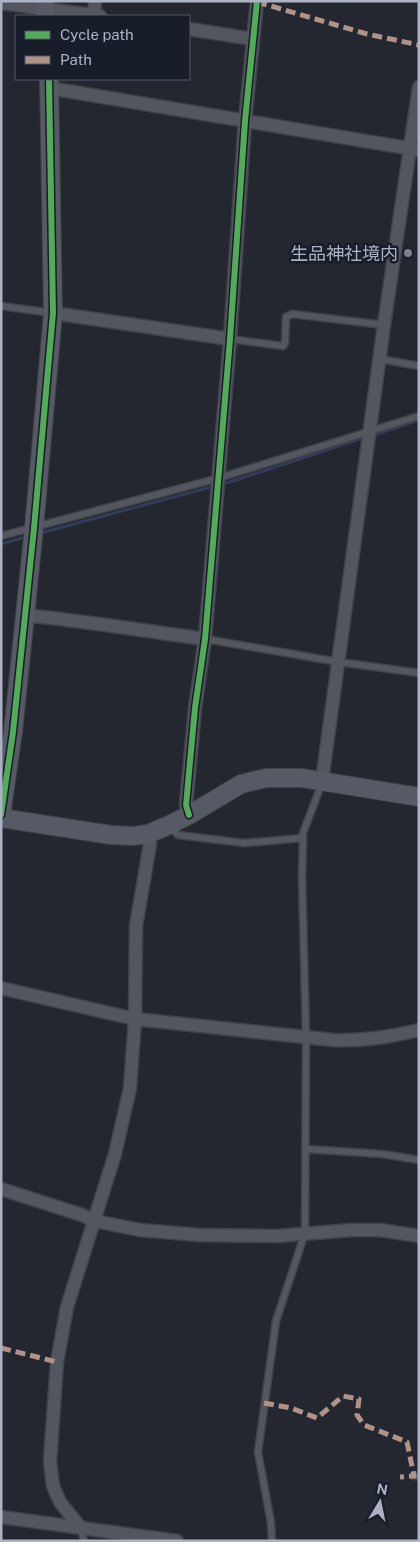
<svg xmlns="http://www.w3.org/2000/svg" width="420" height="1542" font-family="'Public Sans','Noto Sans JP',sans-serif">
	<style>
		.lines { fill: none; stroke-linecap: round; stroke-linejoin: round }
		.stream { stroke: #323c59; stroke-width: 3 }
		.lane-casing { stroke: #404249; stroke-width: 9 }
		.street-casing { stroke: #404249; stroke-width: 15 }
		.secondary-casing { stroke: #404249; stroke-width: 20 }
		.lane { stroke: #53565f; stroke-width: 6 }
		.street { stroke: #53565f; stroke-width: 12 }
		.secondary { stroke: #575a64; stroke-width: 18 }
		.quiet { stroke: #af9288; stroke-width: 5; stroke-dasharray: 10 5; stroke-linecap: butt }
		.cycleway-casing { stroke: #181d2a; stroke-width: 9 }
		.cycleway { stroke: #51ab58; stroke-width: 6 }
		.poi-dot { fill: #7c8190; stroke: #181d2a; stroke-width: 2 }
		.labels { text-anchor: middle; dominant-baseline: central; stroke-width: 5; stroke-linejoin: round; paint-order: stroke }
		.poi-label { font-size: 18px; fill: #acb2c3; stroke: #181d2a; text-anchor: end }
	</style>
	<rect width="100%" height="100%" fill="#242730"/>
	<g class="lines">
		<path class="stream" d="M 377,434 L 419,420
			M 227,483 L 363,438
			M 44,532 L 211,487
			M 1,544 L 22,538"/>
		<defs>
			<path id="lane" d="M 1,306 L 52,313
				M 230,339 L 283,346 L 285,343 L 286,317 L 292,314 L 384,325
				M 380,359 L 419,366
				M 1,536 L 219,478 L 419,416
				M 205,639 L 339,662 L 419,673
				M 169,825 L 178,835 L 244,843 L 303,838
				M 305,1149 L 382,1154 L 419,1160
				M 414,1476 L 419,1476
				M 80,1527 L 84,1541
				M 272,1541 L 271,1523 L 258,1452 L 276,1321 L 305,1233 L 306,1036 L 302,876 L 303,838 L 303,833 L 322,783"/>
			<path id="street" d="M 1,3 L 100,16
				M 94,15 L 95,1
				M 189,29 L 253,39
				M 49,88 L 419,150
				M 53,313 L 230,339
				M 24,615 C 85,621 145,631 205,639
				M 322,781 L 384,325 L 419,87
				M 189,815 L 186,805 L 195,708 L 205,639 L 230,339 L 245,121 L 257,1
				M 1,988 L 135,1019 L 333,1040 C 365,1041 388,1037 419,1030
				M 1,1189 L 82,1215 L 95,1221 L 140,1230 L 199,1235 L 277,1236 L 352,1230 L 380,1230 L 419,1236
				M 1,1517 L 177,1541
				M 80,1527 L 60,1502 L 53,1486 L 50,1461 L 57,1362 L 67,1307 L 115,1154 L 130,1088 L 135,1019 L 136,926 L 150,844 L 148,834"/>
			<path id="secondary" d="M 45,1 L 45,16
				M 1,815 L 13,732 L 34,528 L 53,313 L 49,79
				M 1,818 L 111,835 L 133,836 L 148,834 L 169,825 L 189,815 L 241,784 L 266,778 L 302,778 L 419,797"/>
		</defs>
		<use href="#lane" class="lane-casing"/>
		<use href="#street" class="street-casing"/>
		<use href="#secondary" class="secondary-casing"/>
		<use href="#lane" class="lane"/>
		<use href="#street" class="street"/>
		<use href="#secondary" class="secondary"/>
		<path class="quiet" d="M 257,2 L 367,34 L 419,45
			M 1,1348 L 57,1362
			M 264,1403 L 291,1408 L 317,1418 L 343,1396 L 359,1399 L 357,1415 L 364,1425 L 407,1442 L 414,1476 L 400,1477
			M 1,1541 L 2,1541
			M 399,1541 L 399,1540"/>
		<defs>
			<path id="cycleway" d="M 1,815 L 13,732 L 34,528 L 53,313 L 49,79
				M 189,815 L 186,805 L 195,708 L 205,639 L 230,339 L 245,121 L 257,1"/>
		</defs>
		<use href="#cycleway" class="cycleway-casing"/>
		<use href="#cycleway" class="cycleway"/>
	</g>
	<circle class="poi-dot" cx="408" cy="253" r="5"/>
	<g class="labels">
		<g class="poi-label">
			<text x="398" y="253">生品神社境内</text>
		</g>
	</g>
	<rect width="420" height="1542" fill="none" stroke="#acb2c3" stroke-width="5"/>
	<rect x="15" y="15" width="175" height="65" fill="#181d2a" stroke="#535967"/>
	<rect x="25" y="31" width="25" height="8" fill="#51ab58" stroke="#535967"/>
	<text x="60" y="40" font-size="15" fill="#acb2c3">Cycle path</text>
	<rect x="25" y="56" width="25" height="8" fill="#af9288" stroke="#535967"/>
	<text x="60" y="65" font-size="15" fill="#acb2c3">Path</text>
	<g transform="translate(380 1502) rotate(10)" stroke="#181d2a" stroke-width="4" paint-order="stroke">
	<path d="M0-4L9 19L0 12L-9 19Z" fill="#acb2c3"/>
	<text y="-8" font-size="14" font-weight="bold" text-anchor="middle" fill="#acb2c3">N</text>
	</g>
</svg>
